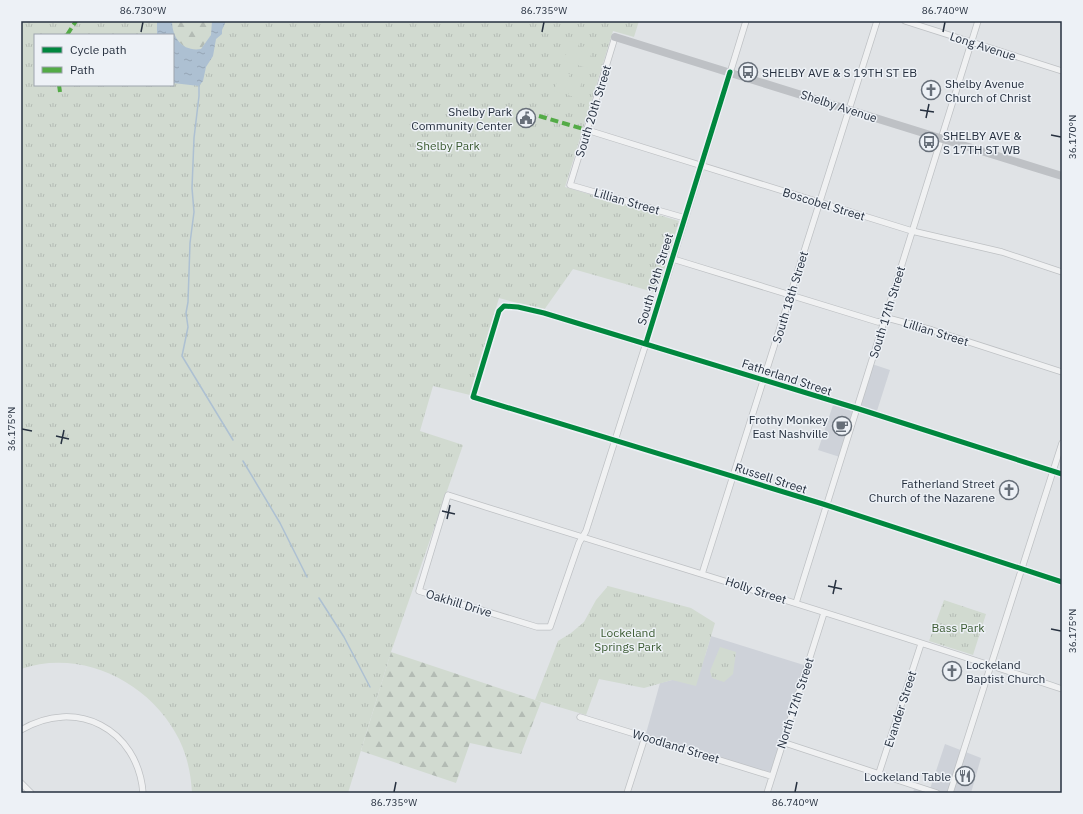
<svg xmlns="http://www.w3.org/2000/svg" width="1083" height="814" font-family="'IBM Plex Sans',sans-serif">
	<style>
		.built { fill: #ced2d9 }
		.grass { fill: url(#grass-tufts); fill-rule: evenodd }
		.forest { fill: url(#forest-firs) }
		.pitch { fill: #d1dad0 }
		.water { fill: url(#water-ripples) }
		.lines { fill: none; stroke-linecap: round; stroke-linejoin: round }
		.stream { stroke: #adc0d2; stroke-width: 1.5 }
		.street-casing { stroke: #bec1c4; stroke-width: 7 }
		.street { stroke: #f0f1f2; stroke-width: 5.5 }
		.secondary { stroke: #bec1c5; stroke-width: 8 }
		.quiet { stroke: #53ab46; stroke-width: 4; stroke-dasharray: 8 4; stroke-linecap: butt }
		.cycleway-casing { stroke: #edf1f6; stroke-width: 8 }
		.cycleway { stroke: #00873e; stroke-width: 5 }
		.ticks { fill: none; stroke: #26303f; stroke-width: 1.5 }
		.labels { text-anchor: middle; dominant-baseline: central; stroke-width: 3; stroke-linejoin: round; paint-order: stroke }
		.street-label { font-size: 12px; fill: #26303f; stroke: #edf1f6 }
		.poi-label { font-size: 12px; fill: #26303f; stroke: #edf1f6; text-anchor: start }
		.park-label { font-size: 12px; fill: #3c5b33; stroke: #edf1f6 }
		.neatline { fill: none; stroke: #26303f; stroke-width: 1.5 }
		.ticks-label { font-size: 10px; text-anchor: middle; fill: #26303f }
	</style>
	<defs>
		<pattern id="grass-tufts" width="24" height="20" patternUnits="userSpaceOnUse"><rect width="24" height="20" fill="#d1dad0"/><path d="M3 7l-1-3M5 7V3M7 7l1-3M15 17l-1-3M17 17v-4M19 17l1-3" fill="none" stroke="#b3bbb4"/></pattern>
		<pattern id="forest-firs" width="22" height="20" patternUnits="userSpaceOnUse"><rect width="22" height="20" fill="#d1dad0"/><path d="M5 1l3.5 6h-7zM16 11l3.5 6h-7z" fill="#b3bbb4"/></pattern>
		<pattern id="water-ripples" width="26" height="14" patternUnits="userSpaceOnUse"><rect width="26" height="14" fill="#adc0d2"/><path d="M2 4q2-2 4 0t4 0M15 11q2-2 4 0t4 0" fill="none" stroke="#95a5b5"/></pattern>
	</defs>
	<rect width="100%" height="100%" fill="#e0e3e6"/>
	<path class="built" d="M 872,364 L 890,370 L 876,414 L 859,409 L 843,458 L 818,450 L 834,402 L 858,408 Z
		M 711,636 L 807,666 L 771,776 L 645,737 L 660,683 L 672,680 L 705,656 Z
		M 945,744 L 981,758 L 971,793 L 913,793 L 915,785 L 930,789 Z"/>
	<path class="grass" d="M 21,21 L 639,21 L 634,37 L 613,31 L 565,187 L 679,221 L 657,293 L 573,269 L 544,310 L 499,298 L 470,395 L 433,386 L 420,431 L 463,445 L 391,652 L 348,793 L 192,793 C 191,772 186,750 175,732 C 145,680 80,649 21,669 ZM 35,35 L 173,35 L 173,85 L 35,85 Z
		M 608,586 L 691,608 L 715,623 L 696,686 L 672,680 L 644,688 L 599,679 L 586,715 L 535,700 L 558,641 L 571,633 L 584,622 L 596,600 Z
		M 944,600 L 986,614 L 973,655 L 929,641 Z
		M 720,647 L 736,652 L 733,674 L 724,682 L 712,678 L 710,671 Z"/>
	<path class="forest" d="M 172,21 L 212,21 L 211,35 L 201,49 C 183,52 172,38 172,21 Z
		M 391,652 L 541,702 L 521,754 L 470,743 L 456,783 L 361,751 Z"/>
	<path class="pitch" d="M 570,41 L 579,44 L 573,64 L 564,61 Z
		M 584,45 L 593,48 L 587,68 L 577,65 Z
		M 560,71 L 570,74 L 563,94 L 554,91 Z
		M 574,75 L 583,78 L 577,98 L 568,95 Z"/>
	<path class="water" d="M 157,21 L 172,21 C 172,38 183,52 201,49 L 211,35 L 212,21 L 226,21 L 222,30 L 222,34 L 216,39 L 213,56 L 206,67 L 203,81 L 199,86 L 173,83 L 173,35 L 157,35 Z"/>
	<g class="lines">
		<path class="stream" d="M 199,86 L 199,96 L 194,138 L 192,188 L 194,212 L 190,243 L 188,302 L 186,313 L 188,327 L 182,356 L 233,440
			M 243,461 L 280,523 L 307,577
			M 319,598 L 344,637 L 370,687"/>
		<defs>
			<path id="street" d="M 746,21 L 671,265 L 586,531 L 579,543 L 550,627 L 537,627 L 419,591 L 448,495 C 653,560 859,621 1062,689
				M 905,21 L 1062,71
				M 615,37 L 570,185 L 685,218
				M 587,130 L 912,231 L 1002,252 L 1062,272
				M 673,259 L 878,322 L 891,319 L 932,330 L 1062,372
				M 1062,474 L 859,409 L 544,313 L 518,307 L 504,306 L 499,311 L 473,397 L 823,504 L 1062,582
				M 702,574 L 877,21
				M 796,603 L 978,21
				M 580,717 L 771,776
				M 21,730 C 76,697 138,729 143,793
				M 782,742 L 937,793
				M 879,773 L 921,644
				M 21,783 L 31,793
				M 627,793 L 645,737
				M 767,793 L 824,613
				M 950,793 L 1062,443"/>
		</defs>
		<use href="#street" class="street-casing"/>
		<use href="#street" class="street"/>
		<path class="secondary" d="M 615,37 L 1062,176"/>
		<path class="quiet" d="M 67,35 L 76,21
			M 59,85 L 60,92
			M 539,116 L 587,130"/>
		<defs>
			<path id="cycleway" d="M 646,343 L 730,72
				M 1062,474 L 859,409 L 544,313 L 518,307 L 504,306 L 499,311 L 473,397 L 823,504 L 1062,582"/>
		</defs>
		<use href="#cycleway" class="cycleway-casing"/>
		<use href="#cycleway" class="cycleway"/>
	</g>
	<path class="ticks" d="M 141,32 L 143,22M 542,32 L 544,22M 943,32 L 945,22M 920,110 L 934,112M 926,118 L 929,104M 1051,135 L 1061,137M 22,429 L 32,431M 56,436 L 69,439M 61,444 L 64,430M 442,511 L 455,514M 447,519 L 450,505M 828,586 L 842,589M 833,594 L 836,580M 1051,629 L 1061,631M 394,792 L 396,782M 795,792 L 797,782"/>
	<defs>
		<symbol id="bus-ring" viewBox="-11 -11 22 22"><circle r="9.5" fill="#edf1f6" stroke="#676f79" stroke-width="1.5"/><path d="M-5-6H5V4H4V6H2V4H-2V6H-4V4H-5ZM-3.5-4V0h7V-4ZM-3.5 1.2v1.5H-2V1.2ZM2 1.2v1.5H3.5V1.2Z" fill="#676f79"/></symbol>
		<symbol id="church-ring" viewBox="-11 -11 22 22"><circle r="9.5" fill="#edf1f6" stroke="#676f79" stroke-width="1.5"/><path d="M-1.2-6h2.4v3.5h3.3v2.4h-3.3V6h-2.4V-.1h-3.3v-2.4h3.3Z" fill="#676f79"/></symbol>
		<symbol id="civic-ring" viewBox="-11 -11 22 22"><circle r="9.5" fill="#edf1f6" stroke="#676f79" stroke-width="1.5"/><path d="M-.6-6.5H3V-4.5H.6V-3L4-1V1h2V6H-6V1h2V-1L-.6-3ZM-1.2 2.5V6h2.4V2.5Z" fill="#676f79"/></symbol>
		<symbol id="cafe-ring" viewBox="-11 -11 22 22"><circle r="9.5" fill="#edf1f6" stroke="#676f79" stroke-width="1.5"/><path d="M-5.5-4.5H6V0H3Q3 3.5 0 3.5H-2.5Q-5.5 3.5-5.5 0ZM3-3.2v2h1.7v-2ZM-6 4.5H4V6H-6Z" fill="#676f79"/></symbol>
		<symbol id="restaurant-ring" viewBox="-11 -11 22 22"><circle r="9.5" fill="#edf1f6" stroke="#676f79" stroke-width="1.5"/><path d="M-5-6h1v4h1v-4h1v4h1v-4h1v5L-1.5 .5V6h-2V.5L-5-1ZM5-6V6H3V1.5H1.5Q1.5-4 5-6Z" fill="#676f79"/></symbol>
	</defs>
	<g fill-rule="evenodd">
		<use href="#bus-ring" x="737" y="61" width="22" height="22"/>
		<use href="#church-ring" x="920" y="79" width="22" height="22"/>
		<use href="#civic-ring" x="515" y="107" width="22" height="22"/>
		<use href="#bus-ring" x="918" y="131" width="22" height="22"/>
		<use href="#cafe-ring" x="831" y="415" width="22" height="22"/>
		<use href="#church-ring" x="998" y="479" width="22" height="22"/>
		<use href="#church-ring" x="941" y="660" width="22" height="22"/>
		<use href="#restaurant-ring" x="954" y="765" width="22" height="22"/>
	</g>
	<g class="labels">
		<g class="street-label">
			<text transform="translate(983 46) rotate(18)">Long Avenue</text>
			<text transform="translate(839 106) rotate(18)">Shelby Avenue</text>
			<text transform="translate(593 111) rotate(-73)">South 20th Street</text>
			<text transform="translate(627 201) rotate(16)">Lillian Street</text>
			<text transform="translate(824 204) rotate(17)">Boscobel Street</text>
			<text transform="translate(655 279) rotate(-73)">South 19th Street</text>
			<text transform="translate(790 297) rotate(-73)">South 18th Street</text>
			<text transform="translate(887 312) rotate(-73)">South 17th Street</text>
			<text transform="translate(936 332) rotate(17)">Lillian Street</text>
			<text transform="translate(787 377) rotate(18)">Fatherland Street</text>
			<text transform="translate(771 478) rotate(18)">Russell Street</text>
			<text transform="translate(756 590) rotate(18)">Holly Street</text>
			<text transform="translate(459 603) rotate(17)">Oakhill Drive</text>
			<text transform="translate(795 703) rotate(-72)">North 17th Street</text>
			<text transform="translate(900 709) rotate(-72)">Evander Street</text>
			<text transform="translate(676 746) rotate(17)">Woodland Street</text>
		</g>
		<g class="poi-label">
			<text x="762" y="72">SHELBY AVE &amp; S 19TH ST EB</text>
			<text x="945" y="83">Shelby Avenue<tspan x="945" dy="14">Church of Christ</tspan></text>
			<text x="512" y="111" text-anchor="end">Shelby Park<tspan x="512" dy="14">Community Center</tspan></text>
			<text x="943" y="135">SHELBY AVE &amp;<tspan x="943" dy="14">S 17TH ST WB</tspan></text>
			<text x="828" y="419" text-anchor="end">Frothy Monkey<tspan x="828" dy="14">East Nashville</tspan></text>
			<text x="995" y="483" text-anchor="end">Fatherland Street<tspan x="995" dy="14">Church of the Nazarene</tspan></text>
			<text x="966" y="664">Lockeland<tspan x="966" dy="14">Baptist Church</tspan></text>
			<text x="951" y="776" text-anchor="end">Lockeland Table</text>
		</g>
		<g class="park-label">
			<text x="448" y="145">Shelby Park</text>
			<text x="958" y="627">Bass Park</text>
			<text x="628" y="632">Lockeland<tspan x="628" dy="14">Springs Park</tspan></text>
		</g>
	</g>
	<rect width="1083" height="814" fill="none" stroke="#edf1f6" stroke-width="44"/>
	<rect x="34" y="34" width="140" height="52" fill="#edf1f6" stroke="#9da4ad"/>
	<rect x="42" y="47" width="20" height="6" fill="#00873e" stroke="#9da4ad"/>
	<text x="70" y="54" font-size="12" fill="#26303f">Cycle path</text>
	<rect x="42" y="67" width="20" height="6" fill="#53ab46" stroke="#9da4ad"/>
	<text x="70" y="74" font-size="12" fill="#26303f">Path</text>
	<rect x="22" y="22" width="1039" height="770" class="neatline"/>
	<g class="ticks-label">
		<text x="143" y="14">86.730°W</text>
		<text x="544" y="14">86.735°W</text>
		<text x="945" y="14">86.740°W</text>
		<text transform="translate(1072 137) rotate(-90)" y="4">36.170°N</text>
		<text transform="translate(11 429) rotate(-90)" y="4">36.175°N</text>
		<text transform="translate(1072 631) rotate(-90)" y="4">36.175°N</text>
		<text x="394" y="806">86.735°W</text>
		<text x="795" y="806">86.740°W</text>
	</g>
</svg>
